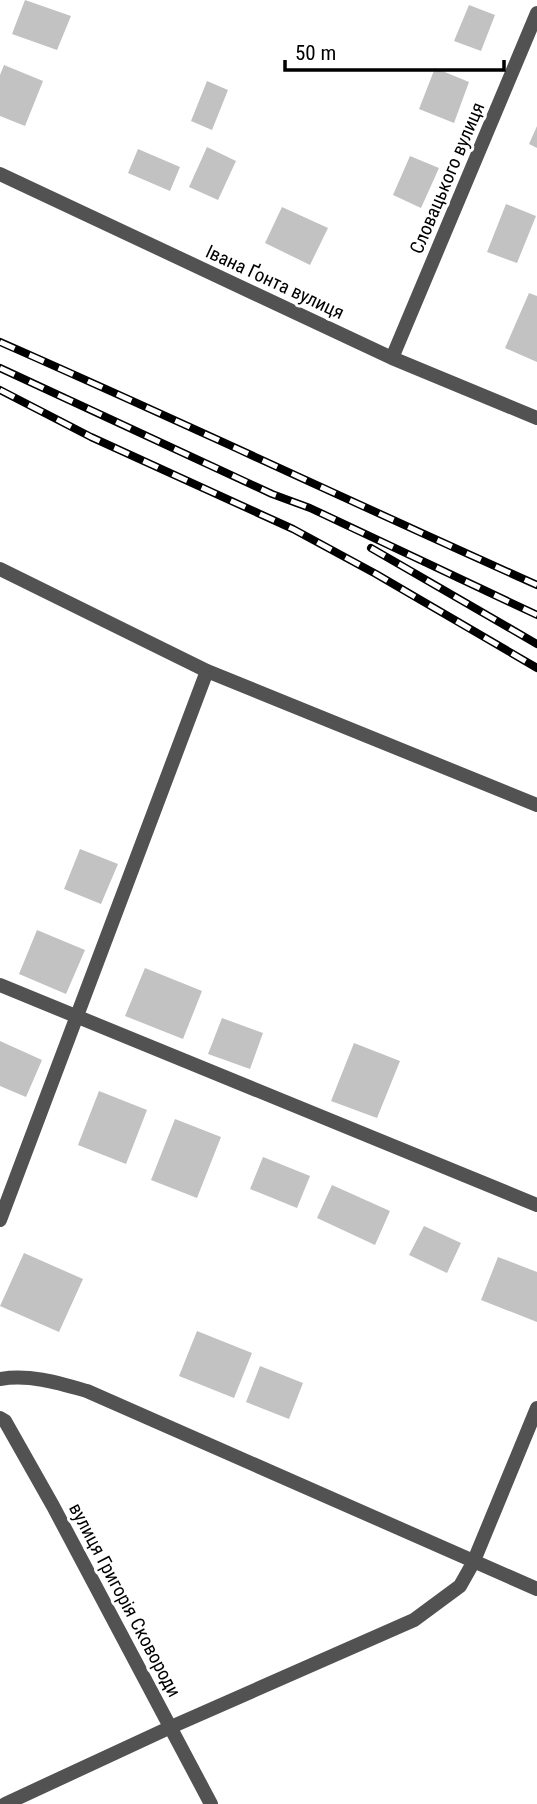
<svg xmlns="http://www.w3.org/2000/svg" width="537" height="1804" font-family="'Roboto Condensed',sans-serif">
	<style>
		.building { fill: #c2c2c2 }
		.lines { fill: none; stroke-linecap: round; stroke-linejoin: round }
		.minor { stroke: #525252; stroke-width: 14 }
		.rail-casing { stroke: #000; stroke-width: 8 }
		.rail { stroke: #fff; stroke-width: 5; stroke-dasharray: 16; stroke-linecap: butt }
		.labels { text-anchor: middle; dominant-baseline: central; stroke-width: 6; stroke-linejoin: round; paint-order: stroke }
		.street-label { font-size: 19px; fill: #000; stroke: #fff }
	</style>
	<rect width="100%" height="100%" fill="#fff"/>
	<path class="building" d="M 25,0 L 71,16 L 57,50 L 12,34 Z
		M 469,5 L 495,15 L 481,51 L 454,41 Z
		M 4,65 L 43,81 L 25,126 L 0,116 L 0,75 Z
		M 435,68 L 469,82 L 454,123 L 419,109 Z
		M 207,81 L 228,90 L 212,130 L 191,121 Z
		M 537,126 L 537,148 L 529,144 Z
		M 207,147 L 236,161 L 218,200 L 189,187 Z
		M 138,149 L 180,167 L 170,191 L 128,173 Z
		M 410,156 L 439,168 L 421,208 L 393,195 Z
		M 506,204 L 536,216 L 517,263 L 487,252 Z
		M 282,207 L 328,228 L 310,265 L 265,243 Z
		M 529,293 L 537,296 L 537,362 L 505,348 Z
		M 80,849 L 118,864 L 101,904 L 64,889 Z
		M 37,930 L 85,950 L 66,994 L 19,974 Z
		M 145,968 L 202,991 L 183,1039 L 125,1016 Z
		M 222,1018 L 263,1033 L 250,1069 L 208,1054 Z
		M 0,1041 L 42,1060 L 26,1097 L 0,1086 Z
		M 354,1043 L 400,1061 L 377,1118 L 331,1101 Z
		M 99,1091 L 147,1110 L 126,1164 L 78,1145 Z
		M 175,1119 L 221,1137 L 197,1198 L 151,1180 Z
		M 263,1157 L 310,1176 L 297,1208 L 250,1189 Z
		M 332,1185 L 390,1211 L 375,1245 L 317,1218 Z
		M 424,1226 L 461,1243 L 447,1273 L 409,1255 Z
		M 24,1253 L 83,1279 L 59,1332 L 0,1306 Z
		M 498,1257 L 537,1272 L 537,1322 L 481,1300 Z
		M 197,1331 L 252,1353 L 234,1398 L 179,1376 Z
		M 260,1366 L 303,1383 L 289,1419 L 246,1402 Z"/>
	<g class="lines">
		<path class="minor" d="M 0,174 L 392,358 L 537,418
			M 392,358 L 537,13
			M 0,569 L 207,671 L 537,805
			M 0,985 L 537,1205
			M 0,1220 L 207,671
			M 0,1379 C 30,1374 59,1383 87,1391 L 537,1589
			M 0,1418 L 5,1421 L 53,1506 L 211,1804
			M 5,1804 L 171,1727 L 414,1620 L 460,1586 L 473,1563 L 537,1408"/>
		<defs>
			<path id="rail" d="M 0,342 C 180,421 358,505 537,585
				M 0,368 L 272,494 L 310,508 L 537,615
				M 0,390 L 91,437 L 293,529 L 376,574 L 537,668
				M 371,548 L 537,644"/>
		</defs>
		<use href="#rail" class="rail-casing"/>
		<use href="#rail" class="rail"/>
	</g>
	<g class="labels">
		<g class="street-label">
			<text transform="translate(447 178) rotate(-67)">Словацького вулиця</text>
			<text transform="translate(275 282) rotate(25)">Івана Ґонта вулиця</text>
			<text transform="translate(125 1600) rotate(62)">вулиця Григорія Сковороди</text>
		</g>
	</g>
	<path d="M285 60v10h219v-10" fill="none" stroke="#000000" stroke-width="3.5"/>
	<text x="295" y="60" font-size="21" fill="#000000" stroke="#ffffff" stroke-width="5" paint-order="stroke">50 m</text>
</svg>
